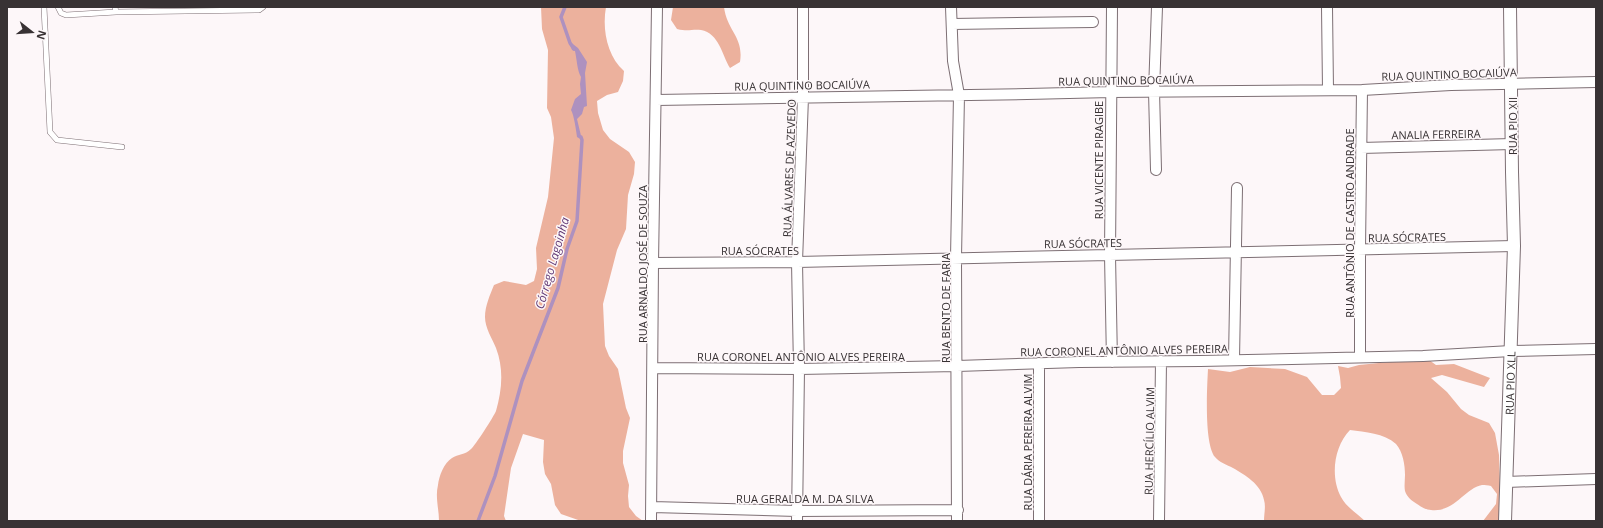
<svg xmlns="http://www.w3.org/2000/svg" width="1603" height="528" font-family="'Open Sans',sans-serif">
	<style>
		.forest { fill: #ecb19d }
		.water { fill: #ae91bf }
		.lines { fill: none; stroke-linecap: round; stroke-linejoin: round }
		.stream { stroke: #ae91bf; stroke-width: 3.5 }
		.service-casing { stroke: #7d6f74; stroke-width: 6 }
		.minor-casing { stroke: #7d6f74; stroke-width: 12 }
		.tertiary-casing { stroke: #7d6f74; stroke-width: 14 }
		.service { stroke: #fff; stroke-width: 5 }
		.minor { stroke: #fff; stroke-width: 10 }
		.tertiary { stroke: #fff; stroke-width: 12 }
		.labels { text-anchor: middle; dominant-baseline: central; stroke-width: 3; stroke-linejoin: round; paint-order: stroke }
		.street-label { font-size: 11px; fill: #383234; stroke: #fdf7f9 }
		.water-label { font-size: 12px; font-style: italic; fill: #613975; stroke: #fdf7f9 }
	</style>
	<rect width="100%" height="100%" fill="#fdf7f9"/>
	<path class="forest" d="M 541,7 L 606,7 C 602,29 607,56 624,71 L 623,81 L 618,92 L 607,95 L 597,101 L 598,113 L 603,130 L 610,139 L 629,152 L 635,162 L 634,174 L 628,195 L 626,229 L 617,250 L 603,304 L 605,346 L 609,356 L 618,369 L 626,408 L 630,418 L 623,451 L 623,463 L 629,485 L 628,496 L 629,507 L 636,516 L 643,521 L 581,521 L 561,514 L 555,505 L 551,484 L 545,474 L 543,462 L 544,440 L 523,434 L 511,468 L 504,516 L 506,521 L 439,521 C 439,509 435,497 438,485 C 439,476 444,463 452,458 C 458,454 465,455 471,449 C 475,446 494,416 496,411 C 502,390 504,369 496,348 C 492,338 485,328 485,317 C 485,306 490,295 494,285 L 504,281 L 526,285 L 534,281 L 537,269 L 536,248 L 548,197 L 554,138 L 551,117 L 547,108 L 548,50 L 542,29 Z
		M 673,7 L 724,7 C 727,31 744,37 740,62 L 730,68 C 722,55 719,33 701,30 C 691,29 689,32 677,29 L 671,20 Z
		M 1409,360 L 1419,361 L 1429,360 L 1436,365 L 1454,364 L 1490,378 L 1484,387 L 1442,375 L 1431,378 L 1447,392 L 1461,409 L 1469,415 L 1489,423 L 1495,433 L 1499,455 L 1501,521 L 1483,521 L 1496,504 L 1497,494 L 1491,486 C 1488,485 1485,485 1482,485 C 1465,488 1454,513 1431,510 C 1427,510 1421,507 1417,504 C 1412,501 1407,497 1405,491 C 1404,486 1405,480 1405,475 C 1405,465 1403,452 1396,444 C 1384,433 1365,432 1350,430 C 1334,446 1330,477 1341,497 C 1346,507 1358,514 1365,521 L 1264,521 C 1264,514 1266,506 1264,500 C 1261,484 1245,475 1233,468 C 1227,465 1219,462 1215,457 C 1204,443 1207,388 1208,369 L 1230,372 L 1250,367 L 1285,369 L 1307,377 L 1322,395 L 1334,395 L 1341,388 L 1340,377 L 1338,366 L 1348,368 L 1359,365 Z"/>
	<path class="water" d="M 569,41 L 578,48 L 587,62 L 585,73 L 587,106 L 584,107 L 582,114 L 577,119 L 582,140 L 577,137 C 576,130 574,115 571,110 L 575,99 L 581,94 L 580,84 L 581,77 C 577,70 577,60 575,51 L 572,50 Z"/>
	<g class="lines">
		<path class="stream" d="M 565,7 L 561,17 L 570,43 L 574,49
			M 478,521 L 495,476 L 522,381 L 558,288 L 567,249 L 577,221 L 582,140 L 581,137"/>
		<defs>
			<path id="service" d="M 44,7 L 50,132 L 57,140 L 122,147
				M 58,7 L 61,13 L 66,15 L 116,12
				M 115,7 L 116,12 L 259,10 L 263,7"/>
			<path id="minor" d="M 951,7 L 953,61 L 959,95 L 956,258 L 957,521
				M 1327,7 L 1328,90
				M 952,24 L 1093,22
				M 656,100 L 1027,94 L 1111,92 L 1362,90 L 1451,85 L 1596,82
				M 1361,148 L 1512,144
				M 1156,170 L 1154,91 L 1157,7
				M 653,263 L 797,262 L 1514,246
				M 1360,357 L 1360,249 L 1362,90
				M 1234,360 L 1237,188
				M 1112,362 L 1110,255 L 1112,7
				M 653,368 L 799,369 L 957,366 L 1079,362 L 1200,361 L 1423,356 L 1511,351 L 1596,349
				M 1506,482 L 1596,479
				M 652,507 L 797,511 L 958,510
				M 651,521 L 653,263 L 657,7
				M 797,521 L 799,369 L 797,262 L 803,97 L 803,7
				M 1039,521 L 1039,363
				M 1159,521 L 1161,361"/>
			<g id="tertiary">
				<path id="s1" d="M 1505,521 L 1514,246 L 1512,172 L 1510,7"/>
			</g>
		</defs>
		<use href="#service" class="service-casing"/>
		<use href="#minor" class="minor-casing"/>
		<use href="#tertiary" class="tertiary-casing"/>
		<use href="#service" class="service"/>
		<use href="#minor" class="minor"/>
		<use href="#tertiary" class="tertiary"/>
	</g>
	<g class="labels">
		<g class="street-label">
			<text transform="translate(1449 74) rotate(-2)">RUA QUINTINO BOCAIÚVA</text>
			<text transform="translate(1126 80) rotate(-1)">RUA QUINTINO BOCAIÚVA</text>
			<text transform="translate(802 85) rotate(-1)">RUA QUINTINO BOCAIÚVA</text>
			<text transform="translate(1512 126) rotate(-90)">RUA PIO XII</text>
			<text transform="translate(1436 134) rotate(-1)">ANALIA FERREIRA</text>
			<text transform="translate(1098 160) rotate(-90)">RUA VICENTE PIRAGIBE</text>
			<text transform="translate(789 168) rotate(-88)">RUA ÁLVARES DE AZEVEDO</text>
			<text transform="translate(1349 223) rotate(-90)">RUA ANTÔNIO DE CASTRO ANDRADE</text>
			<text transform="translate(1407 237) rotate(-1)">RUA SÓCRATES</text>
			<text transform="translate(1083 243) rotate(-1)">RUA SÓCRATES</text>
			<text x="760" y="250">RUA SÓCRATES</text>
			<text transform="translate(642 264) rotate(-90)">RUA ARNALDO JOSÉ DE SOUZA</text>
			<text transform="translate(945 308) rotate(-90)">RUA BENTO DE FARIA</text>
			<text transform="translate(1124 350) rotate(-1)">RUA CORONEL ANTÔNIO ALVES PEREIRA</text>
			<text x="801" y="356">RUA CORONEL ANTÔNIO ALVES PEREIRA</text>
			<text stroke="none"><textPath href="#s1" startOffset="138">RUA PIO XLL</textPath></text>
			<text transform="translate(1149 441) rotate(-89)">RUA HERCÍLIO ALVIM</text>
			<text transform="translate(1027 442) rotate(-90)">RUA DÁRIA PEREIRA ALVIM</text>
			<text x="805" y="498">RUA GERALDA M. DA SILVA</text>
		</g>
		<g class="water-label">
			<text transform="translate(552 263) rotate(-74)">Córrego Lagoinha</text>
		</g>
	</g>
	<rect width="1603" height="528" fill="none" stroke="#383234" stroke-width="16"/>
	<g transform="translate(32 32) rotate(107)" stroke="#fdf7f9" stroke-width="3" paint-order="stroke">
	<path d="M0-3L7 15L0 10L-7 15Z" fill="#383234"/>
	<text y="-6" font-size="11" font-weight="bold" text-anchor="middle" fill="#383234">N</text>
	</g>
</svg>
